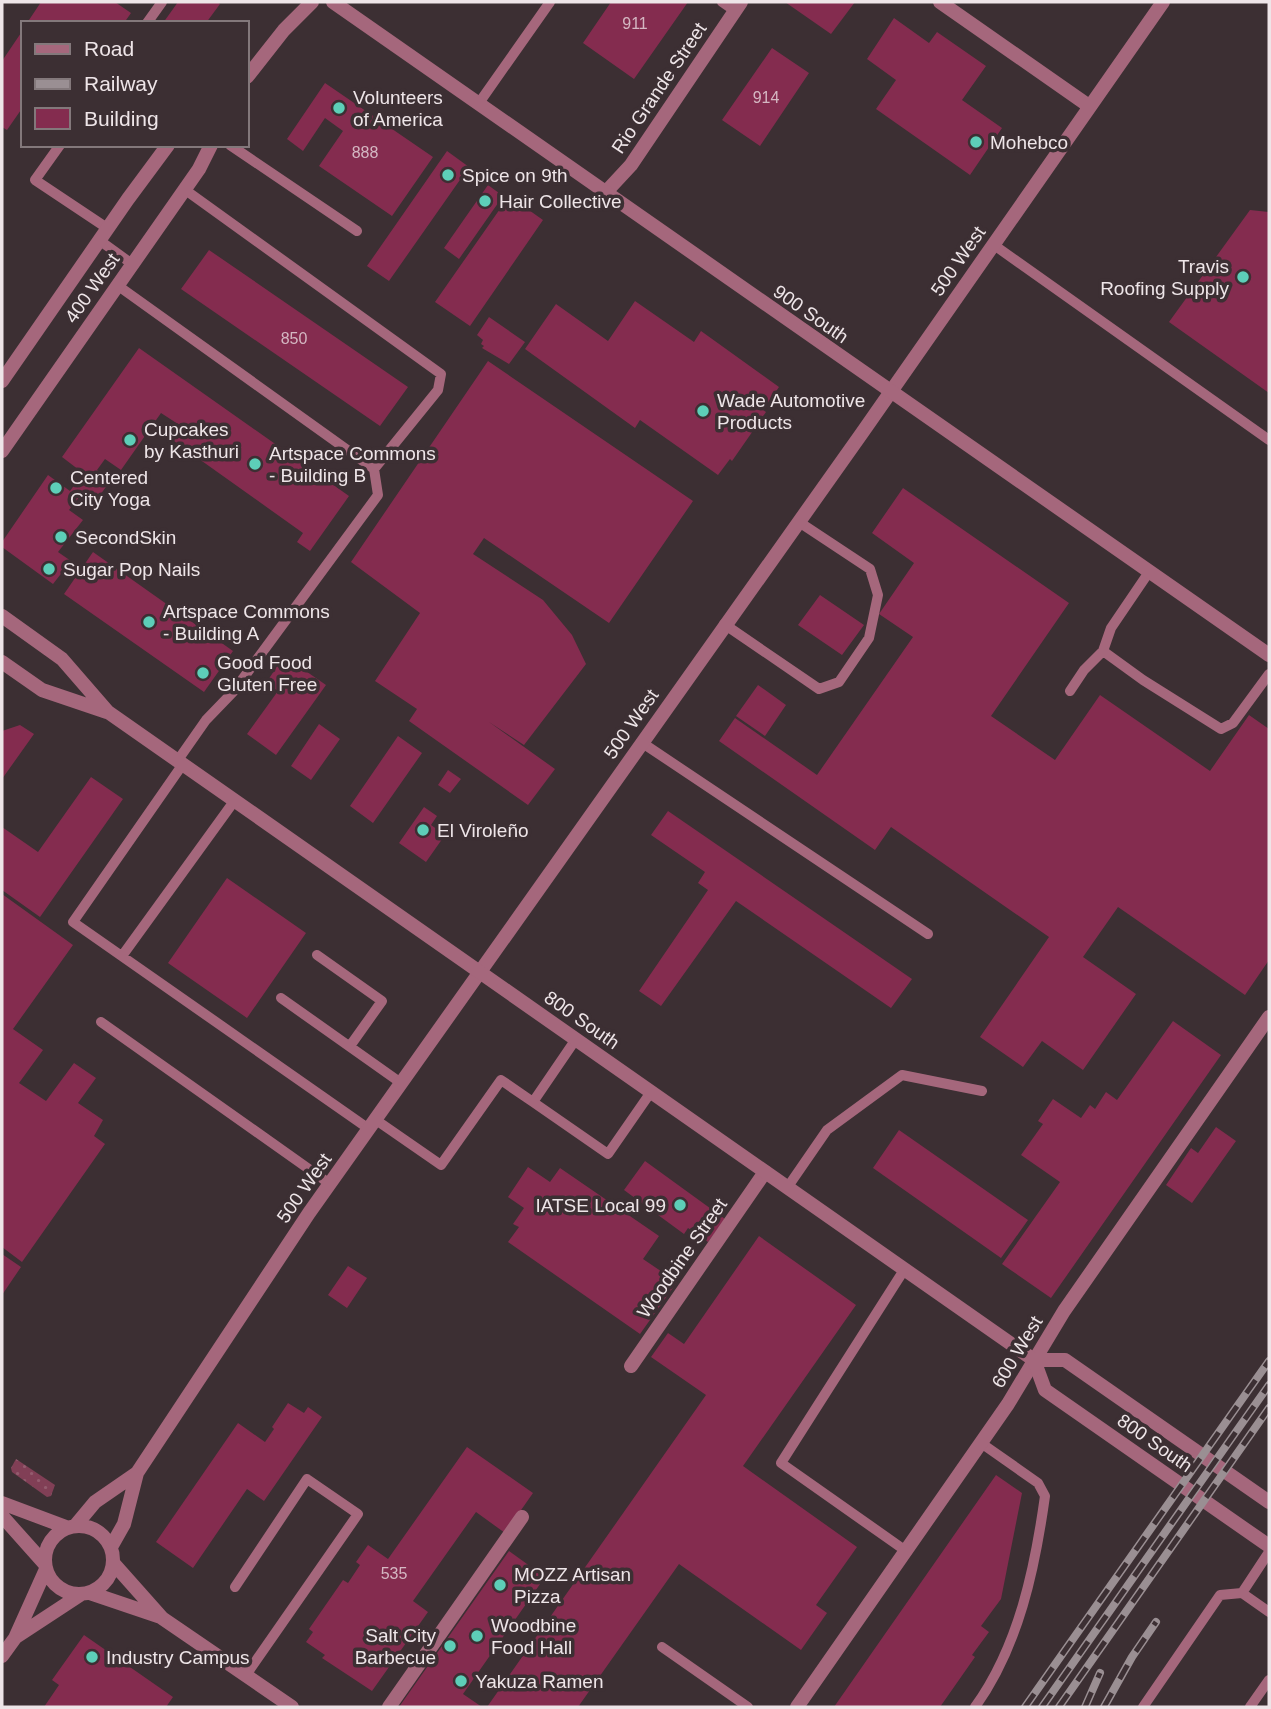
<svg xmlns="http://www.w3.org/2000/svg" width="1271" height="1709" font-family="Helvetica,sans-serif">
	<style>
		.grass { fill: url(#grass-dots) }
		.building { fill: #842c4f }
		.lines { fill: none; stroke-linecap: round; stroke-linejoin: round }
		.service { stroke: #a5677c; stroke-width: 10 }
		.pedestrian { stroke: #a5677c; stroke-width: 14 }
		.minor { stroke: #a5677c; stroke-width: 14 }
		.tertiary { stroke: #a5677c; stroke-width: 14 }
		.rail-casing { stroke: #9a8f93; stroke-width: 8 }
		.rail { stroke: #3c2f33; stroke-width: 5; stroke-dasharray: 16; stroke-linecap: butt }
		.poi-dot { fill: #5dceb8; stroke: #3c2f33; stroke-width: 2.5 }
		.labels { text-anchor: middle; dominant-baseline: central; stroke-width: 7; stroke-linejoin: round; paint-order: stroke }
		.number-label { font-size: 16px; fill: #d4b7c2 }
		.street-label { font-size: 19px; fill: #eee5e8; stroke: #3c2f33 }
		.poi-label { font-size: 19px; fill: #eee5e8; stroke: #3c2f33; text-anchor: start }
	</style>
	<defs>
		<pattern id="grass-dots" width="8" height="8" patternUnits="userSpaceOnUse" patternTransform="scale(1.75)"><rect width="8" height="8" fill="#813f56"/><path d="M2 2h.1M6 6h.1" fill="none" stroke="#935b6e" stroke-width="1.8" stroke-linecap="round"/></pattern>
	</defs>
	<rect width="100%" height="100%" fill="#3c2f33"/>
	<path class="grass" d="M 16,1459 L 55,1485 L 51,1496 L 47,1497 L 12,1472 L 11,1468 Z"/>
	<path class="building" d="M 41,2 L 115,2 L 131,13 L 124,23 L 27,23 Z
		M 178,2 L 217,2 L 220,4 L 206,23 L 163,23 Z
		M 611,2 L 688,2 L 634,79 L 583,43 Z
		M 785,2 L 855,2 L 831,34 Z
		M 894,18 L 929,43 L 937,32 L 986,66 L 962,100 L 1002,128 L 970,175 L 876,109 L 896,80 L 867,59 Z
		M 23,30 L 23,107 L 7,130 L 2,127 L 2,61 Z
		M 772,48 L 809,73 L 760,146 L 722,120 Z
		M 325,83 L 433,157 L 392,216 L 319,166 L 343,131 L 325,118 L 303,151 L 287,139 Z
		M 447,151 L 469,167 L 389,281 L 367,266 Z
		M 488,185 L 503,196 L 459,259 L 444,248 Z
		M 509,196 L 543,220 L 470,326 L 435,302 Z
		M 1250,210 L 1269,212 L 1269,393 L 1169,322 Z
		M 209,250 L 408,387 L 380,426 L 181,289 Z
		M 635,301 L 694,342 L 701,331 L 779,387 L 763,410 L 766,412 L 732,461 L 730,459 L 718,475 L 640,420 L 635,428 L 525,349 L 556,304 L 608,341 Z
		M 489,317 L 525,342 L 509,364 L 482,348 L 484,346 L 481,344 L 483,340 L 477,335 Z
		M 139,348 L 349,496 L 310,551 L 297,542 L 303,533 L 171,439 L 181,426 L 161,413 L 121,470 L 105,459 L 97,470 L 111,480 L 92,506 L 80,496 L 69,510 L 83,520 L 58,552 L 71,561 L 53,584 L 2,547 L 2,542 L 48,475 L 70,491 L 83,473 L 62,457 Z
		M 488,361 L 693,501 L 609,623 L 484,538 L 473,554 L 543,600 L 572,635 L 586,664 L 524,745 L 489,722 L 555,769 L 528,805 L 409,721 L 417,709 L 375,681 L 420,613 L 351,562 Z
		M 903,488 L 1069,603 L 991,716 L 1055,760 L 1100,695 L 1210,771 L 1249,715 L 1269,729 L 1269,960 L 1245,995 L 1118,907 L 1083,957 L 1136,994 L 1083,1070 L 1042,1041 L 1023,1067 L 980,1037 L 1049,937 L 891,827 L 875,850 L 719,741 L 735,718 L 817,775 L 913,637 L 879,614 L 914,563 L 872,533 Z
		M 93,552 L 233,651 L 204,692 L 64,594 Z
		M 820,595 L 864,625 L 842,655 L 798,625 Z
		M 284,656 L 326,685 L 276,755 L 247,734 L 278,691 L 266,683 Z
		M 758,685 L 786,705 L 765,736 L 736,716 Z
		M 319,724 L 340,739 L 311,780 L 291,766 Z
		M 20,725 L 34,734 L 2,779 L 2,731 Z
		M 398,736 L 422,753 L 373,823 L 350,806 Z
		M 448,770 L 461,779 L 450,793 L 438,785 Z
		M 91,777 L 123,799 L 40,917 L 2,890 L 2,827 L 38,852 Z
		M 424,807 L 437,816 L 431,825 L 445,835 L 426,862 L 399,843 Z
		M 668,811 L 912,979 L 891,1008 L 736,901 L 661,1006 L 639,991 L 708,890 L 698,883 L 705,872 L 651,835 Z
		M 227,878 L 306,933 L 247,1018 L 168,963 Z
		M 2,894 L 73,945 L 13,1029 L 43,1050 L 19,1083 L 46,1101 L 74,1063 L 96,1078 L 78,1103 L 103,1120 L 94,1136 L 105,1144 L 22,1262 L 2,1247 Z
		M 1173,1021 L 1221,1055 L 1051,1298 L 1002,1264 L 1060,1182 L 1021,1155 L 1043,1124 L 1038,1121 L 1053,1099 L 1081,1118 L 1090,1105 L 1095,1109 L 1106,1092 L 1117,1100 Z
		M 1216,1127 L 1236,1141 L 1192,1203 L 1166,1185 L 1191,1148 L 1198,1153 Z
		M 899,1130 L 1028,1220 L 1001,1258 L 873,1168 Z
		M 645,1161 L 725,1219 L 708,1242 L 688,1228 L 684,1234 L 624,1190 Z
		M 528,1167 L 550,1182 L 560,1168 L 659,1236 L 643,1259 L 677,1282 L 640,1334 L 508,1242 L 519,1227 L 513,1224 L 524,1208 L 508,1197 Z
		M 759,1236 L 856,1305 L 743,1466 L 857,1547 L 816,1605 L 827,1613 L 801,1650 L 679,1564 L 578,1707 L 487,1707 L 706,1395 L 651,1357 L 668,1333 L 684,1344 Z
		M 2,1254 L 21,1267 L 2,1295 Z
		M 348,1266 L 367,1278 L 347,1308 L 328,1295 Z
		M 288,1403 L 304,1413 L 308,1407 L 322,1417 L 264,1501 L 247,1489 L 193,1568 L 156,1542 L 238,1423 L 265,1442 L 274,1429 L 272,1427 Z
		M 467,1447 L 533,1493 L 505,1533 L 476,1512 L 413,1601 L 428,1612 L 372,1691 L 322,1658 L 325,1655 L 306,1642 L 313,1632 L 309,1629 L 343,1580 L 348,1583 L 360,1565 L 356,1562 L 368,1545 L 388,1559 Z
		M 996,1475 L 1022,1493 L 1001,1599 L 981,1626 L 989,1632 L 972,1655 L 975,1657 L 940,1707 L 834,1707 Z
		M 509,1551 L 545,1577 L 463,1694 L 482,1707 L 399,1707 Z
		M 84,1635 L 173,1697 L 166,1707 L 44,1707 L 59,1685 L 52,1680 Z"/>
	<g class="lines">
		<path class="service" d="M 722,2 L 735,11
			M 147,23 L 162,2
			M 479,103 L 550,2
			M 60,145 L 35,180 L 107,228
			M 230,145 L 357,231
			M 184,189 L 441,374 L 438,390 L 374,469
			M 99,240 L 132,264
			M 994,245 L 1269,440
			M 117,285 L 374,469 L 378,495 L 233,692 L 206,720 L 178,760
			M 1149,572 L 1111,628 L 1103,651 L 1143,680 L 1221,729 L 1233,723 L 1269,674
			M 724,624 L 819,689 L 839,682 L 869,638 L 878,595 L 870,569 L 799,522
			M 1070,691 L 1084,670 L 1103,651
			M 641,742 L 928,934
			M 183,764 L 73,922 L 369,1129
			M 317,955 L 382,1001 L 350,1046
			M 122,956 L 235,800
			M 281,998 L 401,1083
			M 101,1022 L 330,1184
			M 576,1039 L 533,1102 L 608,1154 L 651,1092
			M 376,1120 L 441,1165 L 501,1080 L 533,1102
			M 787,1188 L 827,1130 L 902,1075 L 982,1091
			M 904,1270 L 781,1463 L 906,1551
			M 235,1587 L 307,1479 L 358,1514 L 246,1675
			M 1242,1593 L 1269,1612
			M 662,1647 L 748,1707
			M 975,1707 C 1019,1646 1035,1568 1045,1496 L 1038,1483 L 981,1443
			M 1143,1707 L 1220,1595 L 1242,1593 L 1269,1552
			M 1250,1707 L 1269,1680"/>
		<path class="pedestrian" d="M 389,1707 L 522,1517"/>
		<path class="minor" d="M 940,2 L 1089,106
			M 247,77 L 284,30 L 312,2
			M 605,193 L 631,165 L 741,2
			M 2,381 L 128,199 L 168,145
			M 2,451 L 199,169 L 211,145
			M 631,1366 L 765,1172
			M 2,1503 L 66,1527
			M 2,1516 L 44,1563
			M45 1560a34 34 0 1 1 68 0a34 34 0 1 1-68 0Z
			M 75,1526 L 95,1502 L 137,1473
			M 111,1547 L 124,1524 L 137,1473 L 309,1213 L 862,433 L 1163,2
			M 114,1564 L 162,1618 L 292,1707
			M 90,1593 L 161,1617
			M 16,1637 L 80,1595
			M 2,1656 L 15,1638 L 46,1569
			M 797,1707 L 1008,1404 L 1064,1311 L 1269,1017"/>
		<path class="tertiary" d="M 333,2 L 1269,655
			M 2,616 L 62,659 L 108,712 L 1034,1360 L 1045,1390 L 1269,1546
			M 2,662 L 42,690 L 107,712
			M 1034,1360 L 1065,1360 L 1269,1502"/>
		<defs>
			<path id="rail" d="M 1025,1707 L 1269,1361
				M 1042,1707 L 1269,1385
				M 1059,1707 L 1269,1408
				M 1085,1707 L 1100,1673
				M 1104,1707 L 1132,1657 L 1156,1622"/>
		</defs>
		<use href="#rail" class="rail-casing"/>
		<use href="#rail" class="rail"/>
	</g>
	<g class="poi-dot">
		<circle cx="339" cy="108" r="7"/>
		<circle cx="976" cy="142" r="7"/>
		<circle cx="448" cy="175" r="7"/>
		<circle cx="485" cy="201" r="7"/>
		<circle cx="1243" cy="277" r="7"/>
		<circle cx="703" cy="411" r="7"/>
		<circle cx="130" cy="440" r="7"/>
		<circle cx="255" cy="464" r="7"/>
		<circle cx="56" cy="488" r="7"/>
		<circle cx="61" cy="537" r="7"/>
		<circle cx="49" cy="569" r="7"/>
		<circle cx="149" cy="622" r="7"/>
		<circle cx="203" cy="673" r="7"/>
		<circle cx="423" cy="830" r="7"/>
		<circle cx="680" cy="1205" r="7"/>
		<circle cx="500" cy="1585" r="7"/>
		<circle cx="477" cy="1636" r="7"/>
		<circle cx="450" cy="1646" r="7"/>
		<circle cx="92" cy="1657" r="7"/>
		<circle cx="461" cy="1681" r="7"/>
	</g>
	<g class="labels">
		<g class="number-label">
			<text x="635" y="23">911</text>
			<text x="766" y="97">914</text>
			<text x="365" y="152">888</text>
			<text x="294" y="338">850</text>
			<text x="394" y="1573">535</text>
		</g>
		<g class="street-label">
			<text transform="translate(659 88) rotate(-56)">Rio Grande Street</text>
			<text transform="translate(958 261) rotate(-55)">500 West</text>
			<text transform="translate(92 288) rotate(-55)">400 West</text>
			<text transform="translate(811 314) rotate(35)">900 South</text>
			<text transform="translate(631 724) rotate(-55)">500 West</text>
			<text transform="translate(582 1020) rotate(35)">800 South</text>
			<text transform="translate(304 1188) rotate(-55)">500 West</text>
			<text transform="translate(682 1258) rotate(-55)">Woodbine Street</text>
			<text transform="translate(1017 1352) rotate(-59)">600 West</text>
			<text transform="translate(1155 1443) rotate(35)">800 South</text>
		</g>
		<g class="poi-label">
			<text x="353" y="97">Volunteers<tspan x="353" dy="22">of America</tspan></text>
			<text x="990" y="142">Mohebco</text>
			<text x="462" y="175">Spice on 9th</text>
			<text x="499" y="201">Hair Collective</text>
			<text x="1229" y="266" text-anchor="end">Travis<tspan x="1229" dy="22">Roofing Supply</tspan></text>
			<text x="717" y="400">Wade Automotive<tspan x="717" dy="22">Products</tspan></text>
			<text x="144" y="429">Cupcakes<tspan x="144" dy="22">by Kasthuri</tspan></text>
			<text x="269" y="453">Artspace Commons<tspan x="269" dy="22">- Building B</tspan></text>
			<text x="70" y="477">Centered<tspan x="70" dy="22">City Yoga</tspan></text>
			<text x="75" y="537">SecondSkin</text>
			<text x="63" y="569">Sugar Pop Nails</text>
			<text x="163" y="611">Artspace Commons<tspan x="163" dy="22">- Building A</tspan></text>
			<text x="217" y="662">Good Food<tspan x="217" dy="22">Gluten Free</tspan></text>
			<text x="437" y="830">El Viroleño</text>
			<text x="666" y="1205" text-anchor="end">IATSE Local 99</text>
			<text x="514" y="1574">MOZZ Artisan<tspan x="514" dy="22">Pizza</tspan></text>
			<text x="491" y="1625">Woodbine<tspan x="491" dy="22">Food Hall</tspan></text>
			<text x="436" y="1635" text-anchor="end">Salt City<tspan x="436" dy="22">Barbecue</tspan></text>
			<text x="106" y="1657">Industry Campus</text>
			<text x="475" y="1681">Yakuza Ramen</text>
		</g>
	</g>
	<rect width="1271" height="1709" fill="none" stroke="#eee5e8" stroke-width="7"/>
	<rect x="21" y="21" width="228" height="126" fill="#3c2f33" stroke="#83787b" stroke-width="2"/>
	<rect x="35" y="44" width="35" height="10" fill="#a5677c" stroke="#83787b" stroke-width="2"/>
	<text x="84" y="56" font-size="21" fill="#eee5e8">Road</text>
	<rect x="35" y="79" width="35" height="10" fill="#9a8f93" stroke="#83787b" stroke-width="2"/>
	<text x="84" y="91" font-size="21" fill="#eee5e8">Railway</text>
	<rect x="35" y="108" width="35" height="21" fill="#842c4f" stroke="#83787b" stroke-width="2"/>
	<text x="84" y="126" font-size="21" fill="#eee5e8">Building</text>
</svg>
